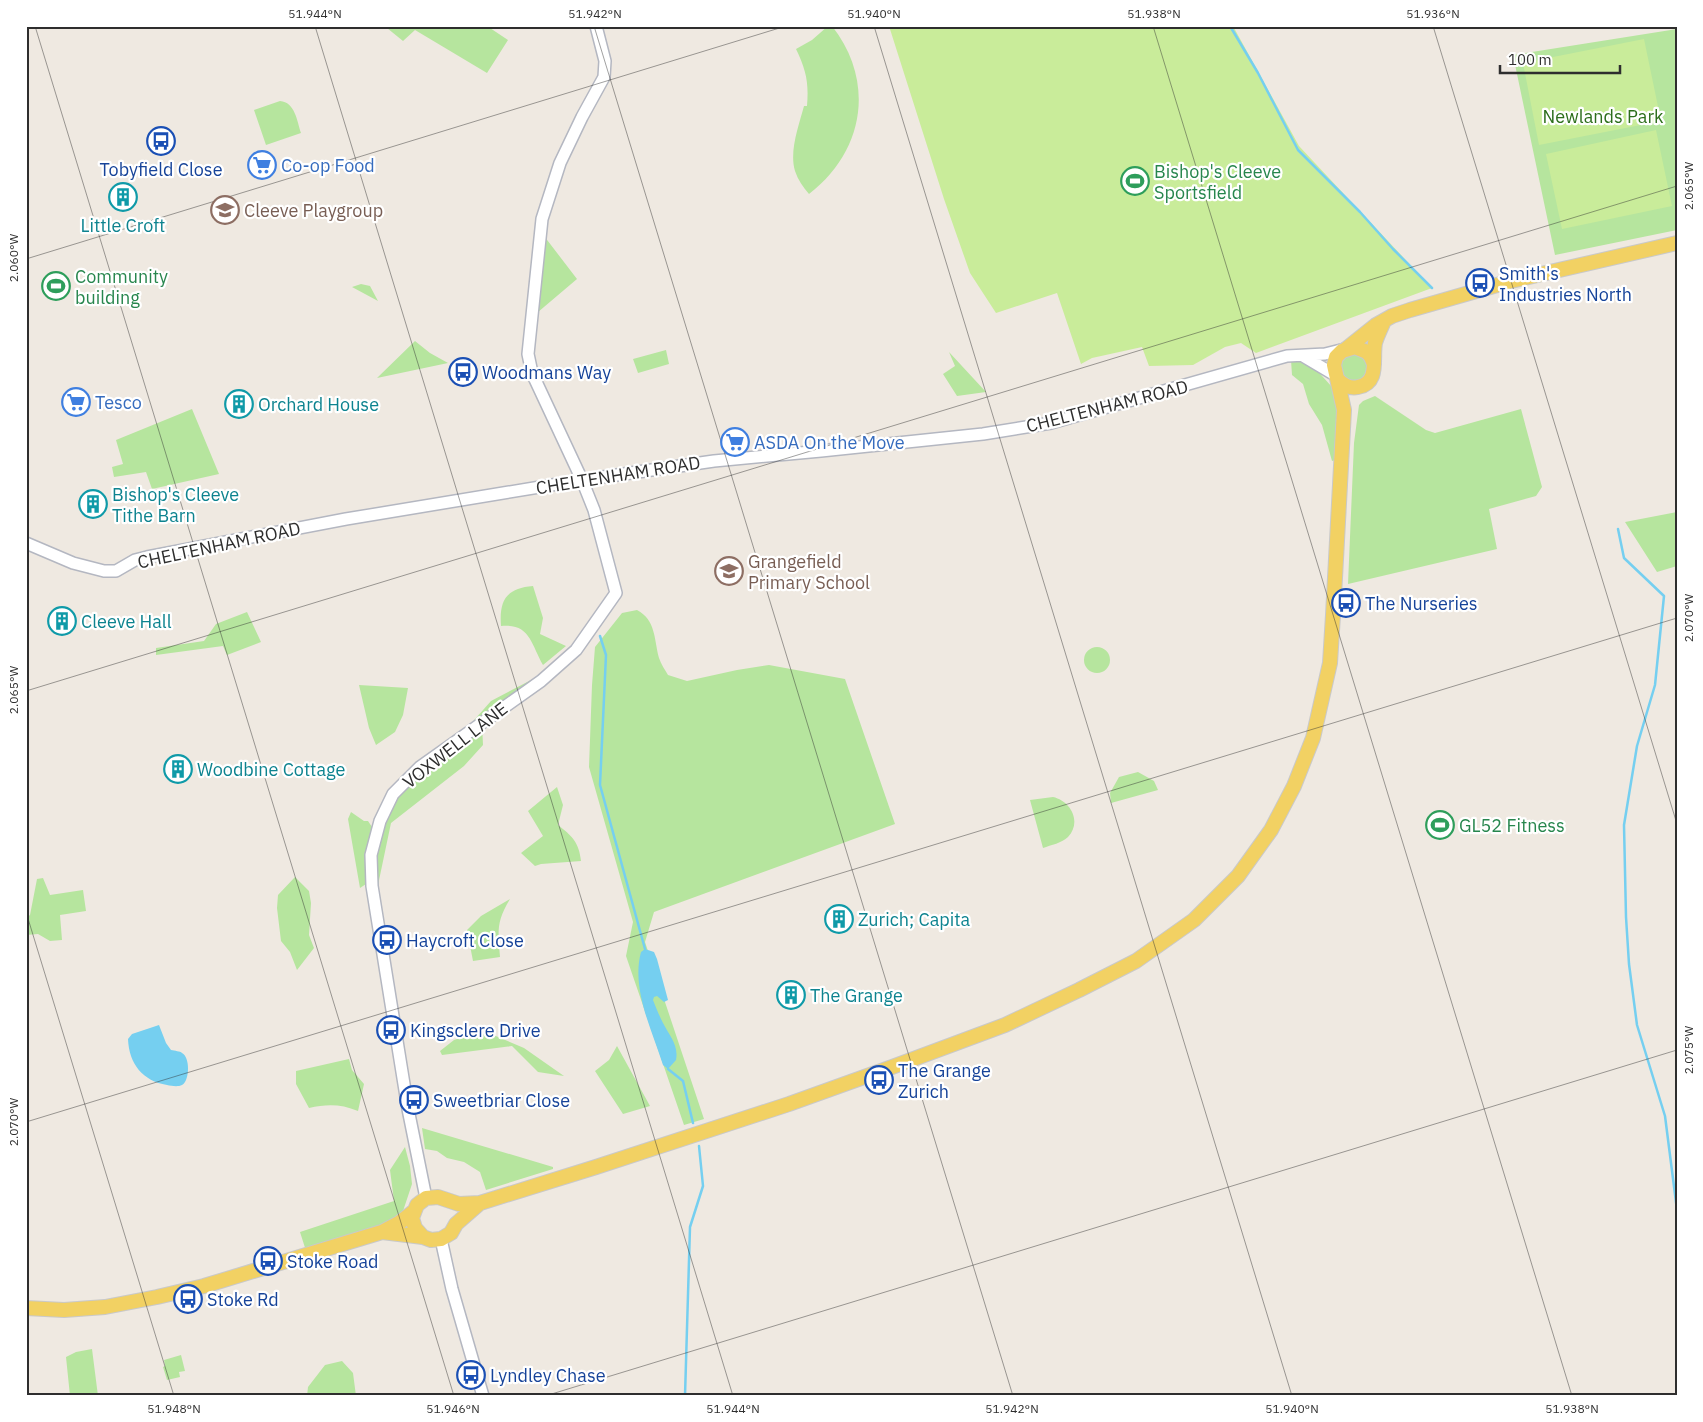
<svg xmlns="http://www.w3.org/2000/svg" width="1703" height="1422" font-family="'IBM Plex Sans',sans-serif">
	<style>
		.green { fill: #b6e59e }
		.pitch { fill: #c9ec9a }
		.water { fill: #75cff0 }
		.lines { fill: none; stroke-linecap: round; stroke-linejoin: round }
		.stream { stroke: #75cff0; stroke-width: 2.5 }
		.tertiary-casing { stroke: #b4b7c1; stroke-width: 14 }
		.primary-casing { stroke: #c9c9c9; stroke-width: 16 }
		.tertiary { stroke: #fff; stroke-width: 11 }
		.primary { stroke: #f2d163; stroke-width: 14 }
		.ticks { fill: none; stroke: #2e2e2e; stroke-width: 1; stroke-opacity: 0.45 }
		.labels { text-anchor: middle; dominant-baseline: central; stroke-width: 4.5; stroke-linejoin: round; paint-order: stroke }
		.park-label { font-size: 18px; fill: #2c6e1b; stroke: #fff }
		.shop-label { font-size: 18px; fill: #366cbe; stroke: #fff; text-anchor: start }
		.transit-label { font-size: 18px; fill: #164399; stroke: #fff; text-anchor: start }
		.leisure-label { font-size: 18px; fill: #27864d; stroke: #fff; text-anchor: start }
		.education-label { font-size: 18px; fill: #785e54; stroke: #fff; text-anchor: start }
		.culture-label { font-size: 18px; fill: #0d838f; stroke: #fff; text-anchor: start }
		.street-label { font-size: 18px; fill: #2e2e2e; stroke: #fff }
		.neatline { fill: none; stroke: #2e2e2e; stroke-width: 2 }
		.ticks-label { font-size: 12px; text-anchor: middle; fill: #2e2e2e }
	</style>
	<rect width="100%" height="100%" fill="#efe9e1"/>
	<path class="green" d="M 388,26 L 487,26 L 508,40 L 487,73 L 415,30 L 403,41 L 387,28 Z
		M 828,26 L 832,26 C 876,82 864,152 809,194 C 803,187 798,180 795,171 C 789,151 799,125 804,106 L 807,106 C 809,82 806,70 796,49 L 812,40 Z
		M 1677,29 L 1677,230 L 1555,255 L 1513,55 Z
		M 280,101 C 295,102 297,121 301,133 L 266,145 L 254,110 Z
		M 541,232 L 577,279 L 531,318 Z
		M 361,284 L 370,286 L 378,301 L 352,287 Z
		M 415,341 L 430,353 L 448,363 L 377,378 Z
		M 666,350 L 669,364 L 638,373 L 633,359 Z
		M 949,352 L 986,392 L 957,396 L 943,374 L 955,366 Z
		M 1356,353 L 1368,361 L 1368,376 L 1356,383 L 1343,378 L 1340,363 L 1346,355 Z
		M 1291,360 L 1304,362 L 1314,367 L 1332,387 L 1337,410 L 1335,460 L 1332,461 L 1322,425 L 1309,404 L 1303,384 L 1292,375 Z
		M 1375,396 L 1426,430 L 1435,433 L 1521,409 L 1542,487 L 1536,496 L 1489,509 L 1497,549 L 1348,584 L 1354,443 L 1359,405 L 1363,401 Z
		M 192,409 L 219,474 L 152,489 L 146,472 L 114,477 L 112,467 L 123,464 L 116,440 Z
		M 1677,512 L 1677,566 L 1657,572 L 1625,522 Z
		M 533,586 L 543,618 L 540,634 L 566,646 L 543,665 C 531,644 530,623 501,626 C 499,601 506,588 533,586 Z
		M 637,610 C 656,620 654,639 659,658 C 661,664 665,670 668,675 L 687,681 L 737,670 L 769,665 L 845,679 L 895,824 L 654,912 L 645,942 L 704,1119 L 684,1125 L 626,956 L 633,922 L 589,767 L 592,685 L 595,647 L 622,613 Z
		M 247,612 L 261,642 L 227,655 L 223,646 L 156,655 L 156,648 L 204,641 L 216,624 Z
		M1084 660a13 13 0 1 1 26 0a13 13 0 1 1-26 0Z
		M 558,666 L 482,723 L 483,745 L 464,766 L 391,823 L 378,885 L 372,886 L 380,821 L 393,794 L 452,745 L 491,701 Z
		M 359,685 L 408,688 L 403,715 L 395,732 L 376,745 L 369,728 Z
		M 1138,772 L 1154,781 L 1158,790 L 1111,803 L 1110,793 L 1119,777 Z
		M 557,787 L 563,805 L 558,825 C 572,836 579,842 581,861 L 541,864 L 535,866 L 521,853 L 543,836 L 528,811 Z
		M 1053,797 C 1071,801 1082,822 1068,837 C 1062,843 1051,845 1043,848 L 1030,800 Z
		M 351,812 L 364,821 L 368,821 L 372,827 L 366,859 L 366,884 L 360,888 L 348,819 Z
		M 295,877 L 309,891 L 311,903 L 309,935 L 314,948 L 297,970 L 290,952 L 281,941 L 277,908 L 278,895 Z
		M 43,878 L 50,895 L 83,890 L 86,911 L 60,915 L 62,940 L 50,941 L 38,934 L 26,935 L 26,918 L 30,915 L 37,879 Z
		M 510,899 C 496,922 498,931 500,957 L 473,961 L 467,930 L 481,916 Z
		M 472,1034 L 491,1034 L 524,1048 L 564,1076 L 538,1072 L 512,1046 L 442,1055 L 440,1051 L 454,1040 Z
		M 617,1046 L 650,1106 L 623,1114 L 595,1071 L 609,1060 Z
		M 349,1059 L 352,1070 L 364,1084 L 358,1111 C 341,1104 327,1104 309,1108 L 296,1084 L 296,1071 Z
		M 422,1128 L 553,1167 L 553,1169 L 486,1190 L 480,1172 L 464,1162 L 447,1158 L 437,1151 L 425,1149 Z
		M 405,1147 L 410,1166 L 412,1184 L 399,1223 L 307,1254 L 300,1232 L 394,1201 L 390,1170 Z
		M 92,1349 L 98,1396 L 70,1396 L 66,1357 L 76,1352 Z
		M 181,1355 L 185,1371 L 179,1372 L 180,1377 L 167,1380 L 163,1367 L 165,1366 L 164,1360 Z
		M 342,1361 L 353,1373 L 356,1396 L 307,1396 L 308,1387 L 325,1365 Z"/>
	<path class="pitch" d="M 889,26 L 1233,26 L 1299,146 L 1432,288 L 1256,353 L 1241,343 L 1225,347 L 1193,365 L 1149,366 L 1142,347 L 1092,358 L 1081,364 L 1057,293 L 996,313 L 970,273 L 944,199 Z
		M 1644,39 L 1661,121 L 1539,145 L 1523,63 Z
		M 1656,130 L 1672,206 L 1562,229 L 1546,154 Z"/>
	<path class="water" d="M 645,949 L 654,952 L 657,959 L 668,1000 L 664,1002 L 657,996 L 654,997 L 653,1000 C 656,1008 659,1015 663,1023 C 669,1035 679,1045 676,1060 L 668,1069 L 663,1065 C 652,1030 631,989 641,952 Z
		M 159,1025 L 166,1043 L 171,1050 C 175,1051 180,1051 182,1053 C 190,1057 190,1080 182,1085 C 178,1087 172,1086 167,1085 C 143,1081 129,1064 128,1039 L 132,1034 Z"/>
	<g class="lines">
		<path class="stream" d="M 1230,26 L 1258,73 L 1298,150 L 1360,212 L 1393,249 L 1432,288
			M 1618,529 L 1624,558 L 1664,596 L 1655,685 L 1637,746 L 1624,825 L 1626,917 L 1629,964 L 1637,1025 L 1665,1116 L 1677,1210
			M 600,636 L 606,655 L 600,785 L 645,949
			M 668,1069 L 683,1081 L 693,1123
			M 685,1396 L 690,1227 L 703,1186 L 699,1146"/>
		<defs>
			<path id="tertiary" d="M 1303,356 L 1335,375
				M 26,543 L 73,563 L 104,571 L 116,571 L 135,560 L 147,557 L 346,519 L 582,480 L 714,461 L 821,451 L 983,434 L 1051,423 L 1287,356 L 1325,354 L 1345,349
				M 426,1198 L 408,1109 L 372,886 L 371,855 L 380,821 L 393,794 L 420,767 L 541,681 L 576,650 L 616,593 L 594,510 L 582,480 L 532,373 L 528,354 L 542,219 L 560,163 L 582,117 L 604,77 L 605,61 L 596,26
				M 441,1239 L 452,1289 L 483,1396"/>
			<path id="primary" d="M 1346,349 L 1376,325 L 1392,316 L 1410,310 L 1511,281 L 1677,243
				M 1337,379 C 1343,385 1349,389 1358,387 C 1380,383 1372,359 1375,343 C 1377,336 1381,328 1384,321
				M 382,1232 L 423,1237 L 431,1240 L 441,1239 L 451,1233 L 456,1224 L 480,1203
				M 423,1237 L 415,1228 L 412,1218 L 417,1205 L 426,1198 L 438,1197 L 459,1204 L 480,1203 L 596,1167 L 789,1104 L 892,1067 L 1005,1025 L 1079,990 L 1136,961 L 1194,920 L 1238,876 L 1271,830 L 1294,786 L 1313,738 L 1330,663 L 1333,615 L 1344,410 L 1334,365 L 1336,357 L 1342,351 L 1355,347 L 1367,352 L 1371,357 L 1374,364
				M 26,1308 L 64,1310 L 105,1307 L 157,1297 L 204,1286 L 382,1232 L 399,1223 L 413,1212"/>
		</defs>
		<use href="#tertiary" class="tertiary-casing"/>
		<use href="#primary" class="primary-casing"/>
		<use href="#tertiary" class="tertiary"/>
		<use href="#primary" class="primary"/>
	</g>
	<path class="ticks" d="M 35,26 L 454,1396M 315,26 L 733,1396M 594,26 L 1013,1396M 874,26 L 1292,1396M 1153,26 L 1572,1396M 1433,26 L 1677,824M 26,259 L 786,26M 26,691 L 1677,186M 26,912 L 174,1396M 26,1122 L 1677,618M 545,1396 L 1677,1050"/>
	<defs>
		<symbol id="bus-ring" viewBox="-11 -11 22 22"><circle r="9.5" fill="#fff" stroke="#1a4fb4" stroke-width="1.5"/><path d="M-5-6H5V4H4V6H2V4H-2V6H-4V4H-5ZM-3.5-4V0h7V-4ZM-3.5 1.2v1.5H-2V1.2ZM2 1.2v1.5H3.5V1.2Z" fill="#1a4fb4"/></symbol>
		<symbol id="supermarket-ring" viewBox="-11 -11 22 22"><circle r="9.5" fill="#fff" stroke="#3f7fe0" stroke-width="1.5"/><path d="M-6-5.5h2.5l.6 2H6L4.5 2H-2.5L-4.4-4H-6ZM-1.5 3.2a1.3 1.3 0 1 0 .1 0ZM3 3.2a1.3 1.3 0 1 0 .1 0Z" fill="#3f7fe0"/></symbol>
		<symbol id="stadium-ring" viewBox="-11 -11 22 22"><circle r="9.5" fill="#fff" stroke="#2e9e5b" stroke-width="1.5"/><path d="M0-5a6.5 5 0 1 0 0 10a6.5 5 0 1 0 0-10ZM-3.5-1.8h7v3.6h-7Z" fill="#2e9e5b"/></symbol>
		<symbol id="building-ring" viewBox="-11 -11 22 22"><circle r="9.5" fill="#fff" stroke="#0f9aa8" stroke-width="1.5"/><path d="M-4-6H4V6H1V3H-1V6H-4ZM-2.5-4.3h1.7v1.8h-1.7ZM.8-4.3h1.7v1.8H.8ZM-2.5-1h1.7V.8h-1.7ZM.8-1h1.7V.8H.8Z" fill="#0f9aa8"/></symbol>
		<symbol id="school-ring" viewBox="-11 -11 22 22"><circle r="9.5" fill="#fff" stroke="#8d6e63" stroke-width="1.5"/><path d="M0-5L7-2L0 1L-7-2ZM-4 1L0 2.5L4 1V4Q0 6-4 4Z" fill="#8d6e63"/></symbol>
	</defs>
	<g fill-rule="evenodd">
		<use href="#bus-ring" x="145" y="125" width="32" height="32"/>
		<use href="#supermarket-ring" x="246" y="149" width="32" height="32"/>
		<use href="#stadium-ring" x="1119" y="165" width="32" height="32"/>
		<use href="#building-ring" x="107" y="181" width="32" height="32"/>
		<use href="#school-ring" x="209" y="194" width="32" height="32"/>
		<use href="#bus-ring" x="1464" y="267" width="32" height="32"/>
		<use href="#stadium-ring" x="40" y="270" width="32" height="32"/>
		<use href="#bus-ring" x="447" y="356" width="32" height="32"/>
		<use href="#supermarket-ring" x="60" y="386" width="32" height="32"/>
		<use href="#building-ring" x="223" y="388" width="32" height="32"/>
		<use href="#supermarket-ring" x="719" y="426" width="32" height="32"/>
		<use href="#building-ring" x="77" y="488" width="32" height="32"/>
		<use href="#school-ring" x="713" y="555" width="32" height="32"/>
		<use href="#bus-ring" x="1330" y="587" width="32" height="32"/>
		<use href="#building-ring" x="46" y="605" width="32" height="32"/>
		<use href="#building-ring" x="162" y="753" width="32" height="32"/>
		<use href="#stadium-ring" x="1424" y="809" width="32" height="32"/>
		<use href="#building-ring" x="823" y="903" width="32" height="32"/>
		<use href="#bus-ring" x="371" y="924" width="32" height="32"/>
		<use href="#building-ring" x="775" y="979" width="32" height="32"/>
		<use href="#bus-ring" x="375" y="1014" width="32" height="32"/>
		<use href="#bus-ring" x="863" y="1064" width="32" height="32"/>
		<use href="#bus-ring" x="398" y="1084" width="32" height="32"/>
		<use href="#bus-ring" x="252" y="1245" width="32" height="32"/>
		<use href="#bus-ring" x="172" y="1283" width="32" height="32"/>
		<use href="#bus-ring" x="455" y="1359" width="32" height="32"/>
	</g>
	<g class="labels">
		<g class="park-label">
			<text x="1603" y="116">Newlands Park</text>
		</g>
		<g class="shop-label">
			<text x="281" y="165">Co-op Food</text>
			<text x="95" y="402">Tesco</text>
			<text x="754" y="442">ASDA On the Move</text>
		</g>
		<g class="transit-label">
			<text x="161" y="169" text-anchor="middle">Tobyfield Close</text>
			<text x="1499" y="273">Smith's<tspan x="1499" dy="21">Industries North</tspan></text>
			<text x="482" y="372">Woodmans Way</text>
			<text x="1365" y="603">The Nurseries</text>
			<text x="406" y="940">Haycroft Close</text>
			<text x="410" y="1030">Kingsclere Drive</text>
			<text x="898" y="1070">The Grange<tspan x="898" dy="21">Zurich</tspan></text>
			<text x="433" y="1100">Sweetbriar Close</text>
			<text x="287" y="1261">Stoke Road</text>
			<text x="207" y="1299">Stoke Rd</text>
			<text x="490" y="1375">Lyndley Chase</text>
		</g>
		<g class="leisure-label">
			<text x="1154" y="171">Bishop's Cleeve<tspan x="1154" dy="21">Sportsfield</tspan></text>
			<text x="75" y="276">Community<tspan x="75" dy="21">building</tspan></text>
			<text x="1459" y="825">GL52 Fitness</text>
		</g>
		<g class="education-label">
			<text x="244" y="210">Cleeve Playgroup</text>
			<text x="748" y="561">Grangefield<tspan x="748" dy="21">Primary School</tspan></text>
		</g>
		<g class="culture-label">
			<text x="123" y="225" text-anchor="middle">Little Croft</text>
			<text x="258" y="404">Orchard House</text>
			<text x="112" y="494">Bishop's Cleeve<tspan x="112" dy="21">Tithe Barn</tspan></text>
			<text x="81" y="621">Cleeve Hall</text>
			<text x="197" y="769">Woodbine Cottage</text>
			<text x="858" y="919">Zurich; Capita</text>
			<text x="810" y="995">The Grange</text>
		</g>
		<g class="street-label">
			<text transform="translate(1107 406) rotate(-14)">CHELTENHAM ROAD</text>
			<text transform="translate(618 475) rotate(-9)">CHELTENHAM ROAD</text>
			<text transform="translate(219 545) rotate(-12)">CHELTENHAM ROAD</text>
			<text transform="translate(455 745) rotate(-38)">VOXWELL LANE</text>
		</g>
	</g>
	<rect width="1703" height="1422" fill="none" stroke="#ffffff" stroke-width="55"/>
	<path d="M1500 65v8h120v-8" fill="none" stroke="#2e2e2e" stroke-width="2.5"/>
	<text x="1508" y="65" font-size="15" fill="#2e2e2e" stroke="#ffffff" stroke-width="4" paint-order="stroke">100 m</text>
	<rect x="28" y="28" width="1648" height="1366" class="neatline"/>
	<g class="ticks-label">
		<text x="315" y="18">51.944°N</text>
		<text x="595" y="18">51.942°N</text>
		<text x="874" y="18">51.940°N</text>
		<text x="1154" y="18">51.938°N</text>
		<text x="1433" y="18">51.936°N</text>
		<text transform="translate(1689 186) rotate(-90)" y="4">2.065°W</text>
		<text transform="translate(14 258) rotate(-90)" y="4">2.060°W</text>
		<text transform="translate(1689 618) rotate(-90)" y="4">2.070°W</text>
		<text transform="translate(14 690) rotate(-90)" y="4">2.065°W</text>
		<text transform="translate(1689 1050) rotate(-90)" y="4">2.075°W</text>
		<text transform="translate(14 1122) rotate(-90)" y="4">2.070°W</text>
		<text x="174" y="1413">51.948°N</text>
		<text x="453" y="1413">51.946°N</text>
		<text x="733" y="1413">51.944°N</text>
		<text x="1012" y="1413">51.942°N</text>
		<text x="1292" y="1413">51.940°N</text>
		<text x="1572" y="1413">51.938°N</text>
	</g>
</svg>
